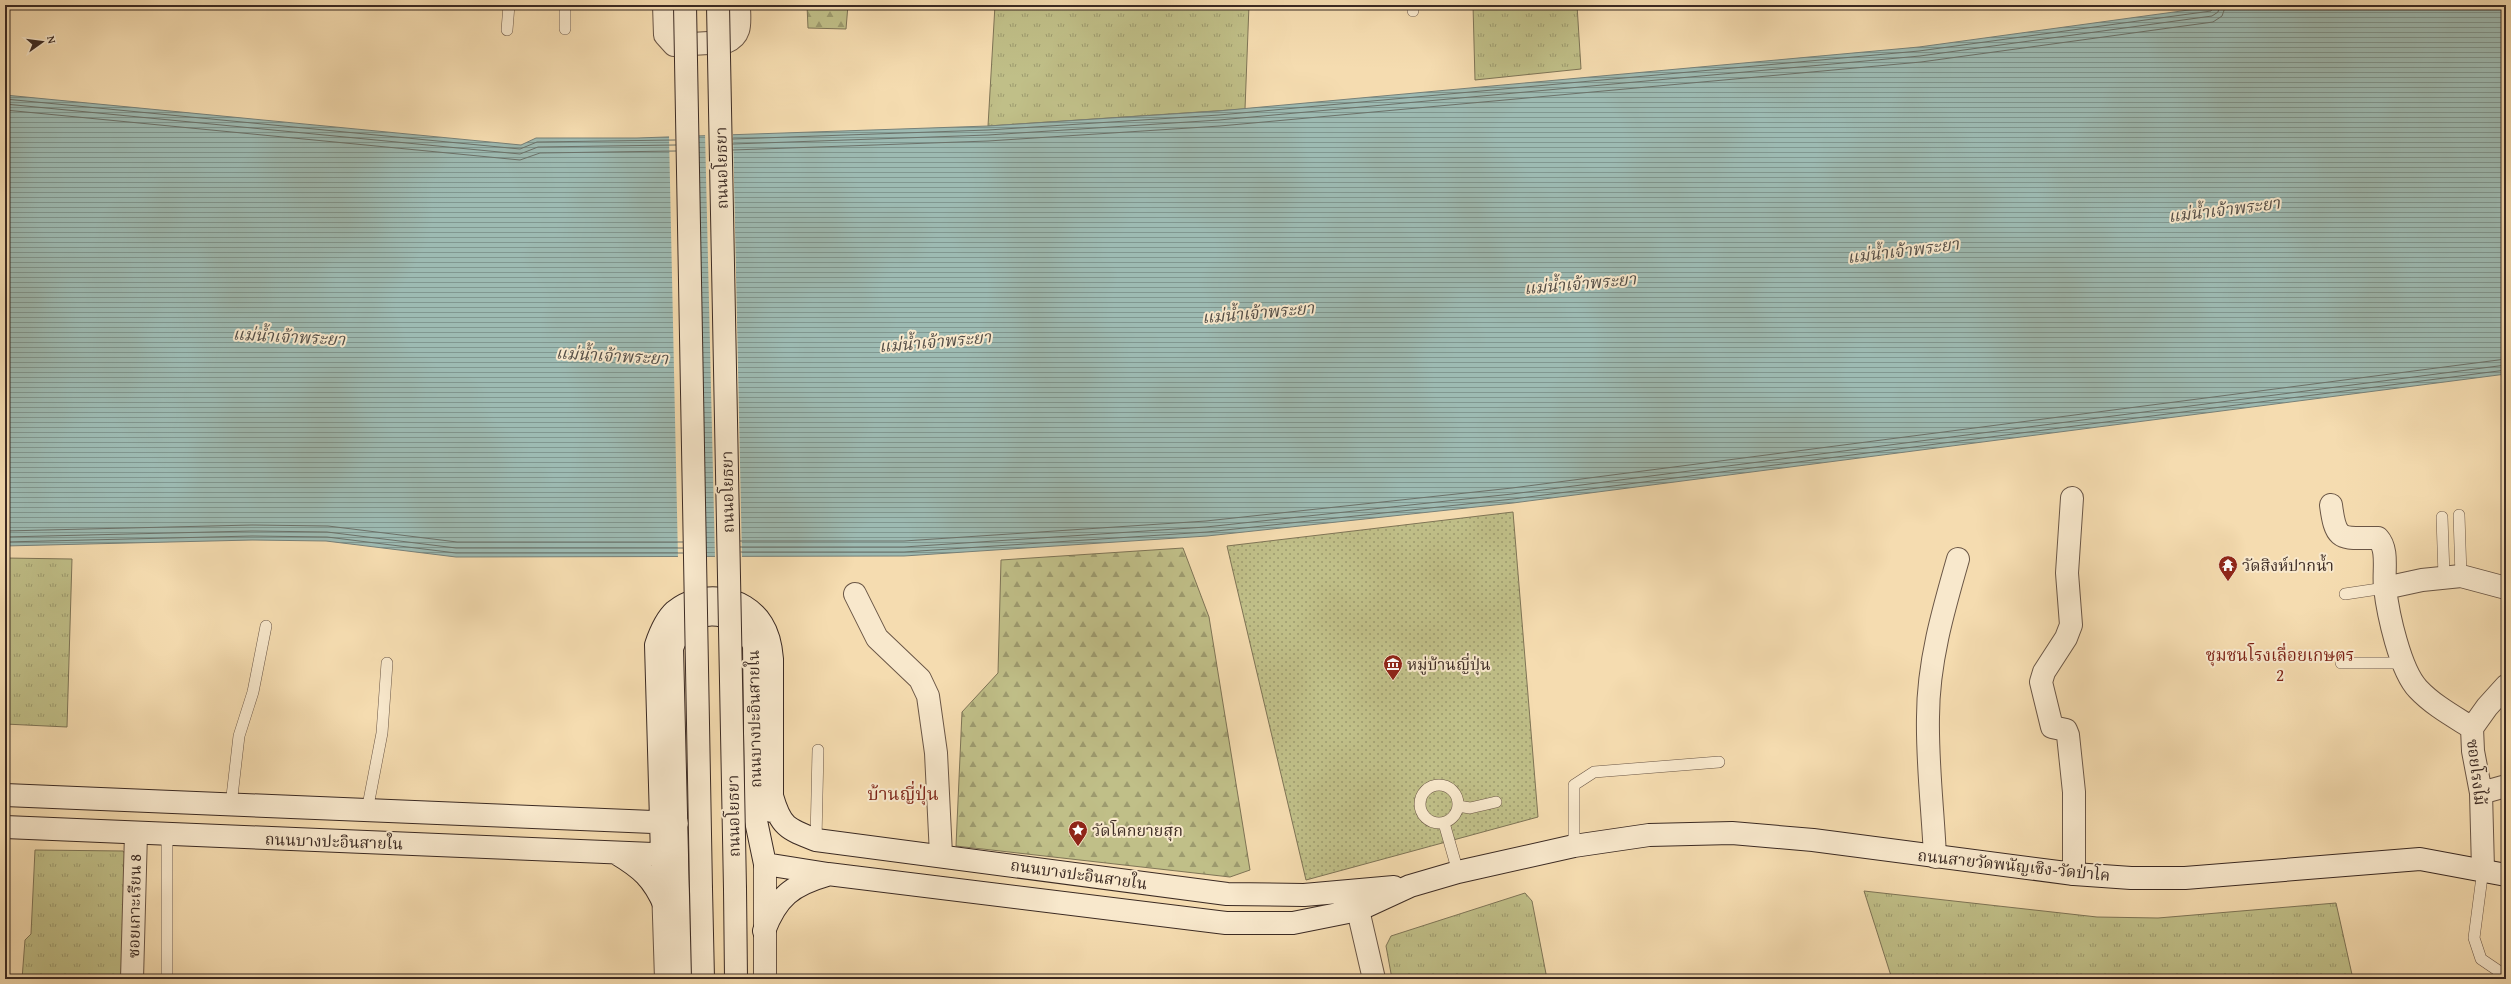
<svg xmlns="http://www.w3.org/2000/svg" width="2511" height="984" font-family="'Gentium Book Plus','Noto Serif Thai',serif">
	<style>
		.grass { fill: url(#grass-tufts); stroke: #7e7456 }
		.forest { fill: url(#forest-firs); stroke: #7e7456 }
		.garden { fill: url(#garden-dots); stroke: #7e7456 }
		.water { fill: url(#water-rules); stroke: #768079 }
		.pier { fill: #f5dcb0 }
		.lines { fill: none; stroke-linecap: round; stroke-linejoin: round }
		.shore { stroke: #6c726a; stroke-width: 1 }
		.service-casing { stroke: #6a5646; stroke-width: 12 }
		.minor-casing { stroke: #6a5646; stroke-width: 24 }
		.tertiary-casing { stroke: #6a5646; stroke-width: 24 }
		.secondary-casing { stroke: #3b2a23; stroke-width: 24 }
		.service { stroke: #f8e8cc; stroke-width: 11 }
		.minor { stroke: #f8e8cc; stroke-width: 22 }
		.tertiary { stroke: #f8e8cc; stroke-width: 22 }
		.secondary { stroke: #f8e8cc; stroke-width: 22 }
		.secondary-bridge-casing { stroke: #3b2a23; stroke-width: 24; stroke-linecap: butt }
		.secondary-bridge { stroke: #f8e8cc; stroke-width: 22 }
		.labels { text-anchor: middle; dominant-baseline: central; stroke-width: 4; stroke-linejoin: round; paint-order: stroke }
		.street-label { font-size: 16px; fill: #3b2a23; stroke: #f8e8cc }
		.poi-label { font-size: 16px; fill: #3b2a23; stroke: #f8e8cc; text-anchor: start }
		.water-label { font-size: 17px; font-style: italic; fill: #544e47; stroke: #f8e8cc }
		.neighbourhood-label { font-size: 17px; fill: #7a1f14; stroke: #f8e8cc }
		.quarter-label { font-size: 18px; fill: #7a1f14; stroke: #f8e8cc }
	</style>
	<defs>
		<pattern id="grass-tufts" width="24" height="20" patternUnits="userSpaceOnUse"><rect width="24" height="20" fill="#c0bf88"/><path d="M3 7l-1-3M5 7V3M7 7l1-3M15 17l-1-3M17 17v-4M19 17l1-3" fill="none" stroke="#9d9b6f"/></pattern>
		<pattern id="forest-firs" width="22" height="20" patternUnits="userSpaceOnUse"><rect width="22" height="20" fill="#c0bf88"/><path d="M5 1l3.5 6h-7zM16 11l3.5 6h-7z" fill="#9d9b6f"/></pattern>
		<pattern id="garden-dots" width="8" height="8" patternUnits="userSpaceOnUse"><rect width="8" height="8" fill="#c0bf88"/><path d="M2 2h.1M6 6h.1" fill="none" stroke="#9d9b6f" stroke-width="1.8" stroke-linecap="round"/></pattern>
		<pattern id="water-rules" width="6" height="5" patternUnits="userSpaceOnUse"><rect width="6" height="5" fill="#9dbab2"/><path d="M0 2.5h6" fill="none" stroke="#819790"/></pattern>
	</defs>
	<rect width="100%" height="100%" fill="#f5dcb0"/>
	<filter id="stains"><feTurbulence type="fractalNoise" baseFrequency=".005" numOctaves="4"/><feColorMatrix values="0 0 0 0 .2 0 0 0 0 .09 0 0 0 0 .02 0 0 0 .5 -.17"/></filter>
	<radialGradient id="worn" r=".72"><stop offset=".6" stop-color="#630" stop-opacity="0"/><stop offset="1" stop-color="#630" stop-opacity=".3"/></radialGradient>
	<path class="grass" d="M 995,5 L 1249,5 L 1245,109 L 988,126 Z
		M 1473,5 L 1577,5 L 1581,69 L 1475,80 Z
		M 5,558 L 72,559 L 67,727 L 5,724 Z
		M 35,850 L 123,851 L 128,858 L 127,979 L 22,979 L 25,940 L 31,934 Z
		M 1864,891 L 2097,917 L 2158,918 L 2336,903 L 2353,979 L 1892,979 Z
		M 1525,893 L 1532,901 L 1547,979 L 1392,979 L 1386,946 L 1391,936 Z"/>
	<path class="forest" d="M 807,5 L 848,5 L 846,29 L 808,28 Z
		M 1183,548 L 1209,617 L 1250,870 L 1230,877 L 956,846 L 962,712 L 998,673 L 1001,560 Z"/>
	<path class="garden" d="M 1513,512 L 1538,817 L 1306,880 L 1227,546 Z"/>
	<path class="water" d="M 2225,5 L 2506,5 L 2506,374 L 1513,503 L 1207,536 L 904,556 L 456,557 L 326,541 L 252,540 L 5,546 L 5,95 L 521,145 L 536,138 L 637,138 L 988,126 L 1218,111 L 1919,47 Z"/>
	<path class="pier" d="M 705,133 L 733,133 L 742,558 L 715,558 Z
		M 697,134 L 706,558 L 678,559 L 669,135 Z"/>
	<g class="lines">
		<path class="shore" d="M 5,99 L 520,149 L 537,142 L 675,140
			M 5,104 L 520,154 L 538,147 L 676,145
			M 5,110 L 520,160 L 540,153 L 676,151
			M 733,139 L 988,130 L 1219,115 L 1919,51 L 2211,11 L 2215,5
			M 733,144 L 988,135 L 1219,120 L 1920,56 L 2212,16 L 2218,12 L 2220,5
			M 733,150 L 988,141 L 1220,126 L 1921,62 L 2213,22 L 2222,16 L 2226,5
			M 5,531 L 252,525 L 328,526 L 457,542 L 683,542
			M 5,537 L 252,531 L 327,532 L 456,548 L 683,548
			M 740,541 L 904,541 L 1206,521 L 1512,488 L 2506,359
			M 5,542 L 252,536 L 327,537 L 456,553 L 683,553
			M 740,547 L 904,547 L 1206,527 L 1512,494 L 2506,365
			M 741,552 L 904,552 L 1207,532 L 1513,499 L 2506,370"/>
		<defs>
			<path id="service" d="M 1413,11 L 1413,5
				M 565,29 L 565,5
				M 507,30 L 509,5
				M 2459,515 L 2461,576
				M 2442,517 L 2444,576
				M 2345,594 L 2385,588
				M 2341,663 L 2402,663
				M1420 804a19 19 0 1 1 38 0a19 19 0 1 1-38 0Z
				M 231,805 L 239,736 L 253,692 L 266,626
				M 1458,806 L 1470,808 L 1496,802
				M 367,811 L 382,733 L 387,663
				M 1444,823 L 1458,872
				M 167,834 L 167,979
				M 816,840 L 818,750
				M 1574,846 L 1574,785 L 1594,772 L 1719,762
				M 2483,869 L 2474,938 L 2481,959 L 2506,976"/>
			<path id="minor" d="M 664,5 L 665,35 L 674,45 L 726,42 C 743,35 739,21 739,5
				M 2072,498 L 2067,573 L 2071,625 L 2066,638 L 2044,672 L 2041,682 L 2052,727 L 2066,730 L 2068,735 L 2074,792 L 2074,874
				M 2331,505 C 2336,544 2342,537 2378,538 C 2389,550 2383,572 2385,588 C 2388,614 2400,670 2418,689 C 2433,705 2453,716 2472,728
				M 2385,588 L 2422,580 L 2461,576 L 2506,588
				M 855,594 L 877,638 L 920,679 L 928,696 L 936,753 L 941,855
				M 2481,793 L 2506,786
				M 1935,857 C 1933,811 1927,763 1928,717 C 1928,663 1943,611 1958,559
				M 2483,869 L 2481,793 L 2473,751 L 2472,728 L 2487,707 L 2506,686
				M 1358,910 L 1374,979
				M 132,979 L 136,833"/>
			<path id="tertiary" d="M 662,855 L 666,979
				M 765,864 L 765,979"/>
			<path id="secondary" d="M 5,795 L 677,823
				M 772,796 C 781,827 787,829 816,840 L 1227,894 L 1304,895 L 1394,887
				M 5,827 L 677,855
				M 616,853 C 641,868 653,878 665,906
				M 662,855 L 656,645 C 660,633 665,620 675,611 C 701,590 744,595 762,624 C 769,635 771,646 772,659 L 772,811
				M 765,864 L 828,874 L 1226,923 L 1293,923 L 1358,910 L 1410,886 L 1458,872 L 1574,846 L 1649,835 L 1732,833 L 1813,840 L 2074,874 L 2131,878 L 2185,878 L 2420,859 L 2506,875
				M 701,889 L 703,979
				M 735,889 L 736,979
				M 764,931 C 777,897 792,885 827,875
				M 680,979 L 672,648 C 688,604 734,604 754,645 L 756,821 L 765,864"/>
		</defs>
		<use href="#service" class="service-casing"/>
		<use href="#minor" class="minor-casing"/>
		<use href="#tertiary" class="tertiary-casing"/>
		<use href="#secondary" class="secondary-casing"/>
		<use href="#service" class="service"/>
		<use href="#minor" class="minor"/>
		<use href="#tertiary" class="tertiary"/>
		<use href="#secondary" class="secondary"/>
		<defs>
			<path id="secondary-bridge" d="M 685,5 L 701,889
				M 718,5 L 735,889"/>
		</defs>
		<use href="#secondary-bridge" class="secondary-bridge-casing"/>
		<use href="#secondary-bridge" class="secondary-bridge"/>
	</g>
	<defs>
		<symbol id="temple-pin" viewBox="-11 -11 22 30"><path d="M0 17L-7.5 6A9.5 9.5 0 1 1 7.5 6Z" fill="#8f2418" stroke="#f8e8cc"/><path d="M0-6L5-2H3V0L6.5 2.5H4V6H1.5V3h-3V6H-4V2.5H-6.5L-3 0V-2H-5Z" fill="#fff"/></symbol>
		<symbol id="museum-pin" viewBox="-11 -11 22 30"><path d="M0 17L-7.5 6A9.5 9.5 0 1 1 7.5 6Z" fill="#8f2418" stroke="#f8e8cc"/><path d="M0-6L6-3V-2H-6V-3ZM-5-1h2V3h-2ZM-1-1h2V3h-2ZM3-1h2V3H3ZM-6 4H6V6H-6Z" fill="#fff"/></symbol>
		<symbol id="sight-pin" viewBox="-11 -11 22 30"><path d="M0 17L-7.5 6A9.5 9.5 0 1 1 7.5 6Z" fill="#8f2418" stroke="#f8e8cc"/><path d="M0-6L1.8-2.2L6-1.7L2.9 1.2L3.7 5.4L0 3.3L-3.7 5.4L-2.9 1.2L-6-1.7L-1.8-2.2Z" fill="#fff"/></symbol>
	</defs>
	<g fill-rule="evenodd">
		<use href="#temple-pin" x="2217" y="554" width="22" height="30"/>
		<use href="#museum-pin" x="1382" y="653" width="22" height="30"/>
		<use href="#sight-pin" x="1067" y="819" width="22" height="30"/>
	</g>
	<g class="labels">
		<g class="street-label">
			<text transform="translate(721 168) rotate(-91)">ถนนอโยธยา</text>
			<text transform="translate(727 492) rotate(-91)">ถนนอโยธยา</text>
			<text transform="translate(754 719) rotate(-91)">ถนนบางปะอินสายใน</text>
			<text transform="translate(2477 772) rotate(83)">ซอยโรงไม้</text>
			<text transform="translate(733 816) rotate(-91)">ถนนอโยธยา</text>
			<text transform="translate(334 841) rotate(2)">ถนนบางปะอินสายใน</text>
			<text transform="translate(2014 865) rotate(6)">ถนนสายวัดพนัญเชิง-วัดป่าโค</text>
			<text transform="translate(1079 874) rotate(8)">ถนนบางปะอินสายใน</text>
			<text transform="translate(134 906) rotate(-89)">ซอยเกาะเรียน 8</text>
		</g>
		<g class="poi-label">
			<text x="2242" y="565">วัดสิงห์ปากน้ำ</text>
			<text x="1407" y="664">หมู่บ้านญี่ปุ่น</text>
			<text x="1092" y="830">วัดโคกยายสุก</text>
		</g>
		<g class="water-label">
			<text transform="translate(2224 209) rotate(-7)">แม่น้ำเจ้าพระยา</text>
			<text transform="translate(1903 250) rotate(-7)">แม่น้ำเจ้าพระยา</text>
			<text transform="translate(1580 283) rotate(-5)">แม่น้ำเจ้าพระยา</text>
			<text transform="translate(1258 312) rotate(-5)">แม่น้ำเจ้าพระยา</text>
			<text transform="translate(289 336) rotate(3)">แม่น้ำเจ้าพระยา</text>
			<text transform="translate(935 341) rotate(-5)">แม่น้ำเจ้าพระยา</text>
			<text transform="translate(612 355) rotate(3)">แม่น้ำเจ้าพระยา</text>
		</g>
		<g class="neighbourhood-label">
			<text x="2280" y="654">ชุมชนโรงเลื่อยเกษตร<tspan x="2280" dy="20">2</tspan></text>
		</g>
		<g class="quarter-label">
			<text x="903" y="793">บ้านญี่ปุ่น</text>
		</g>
	</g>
	<rect width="2511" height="984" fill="none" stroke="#f5dcb0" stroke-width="20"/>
	<rect x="6" y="6" width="2499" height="972" fill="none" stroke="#3b2a23" stroke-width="2"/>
	<rect x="10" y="10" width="2491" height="964" fill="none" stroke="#3b2a23"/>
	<g transform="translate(42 42) rotate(76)" stroke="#f8e8cc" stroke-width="3" paint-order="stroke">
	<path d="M0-3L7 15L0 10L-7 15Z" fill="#3b2a23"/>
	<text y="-6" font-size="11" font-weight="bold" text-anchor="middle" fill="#3b2a23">N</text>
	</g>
	<rect width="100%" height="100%" filter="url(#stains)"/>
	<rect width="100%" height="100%" fill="url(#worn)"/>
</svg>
